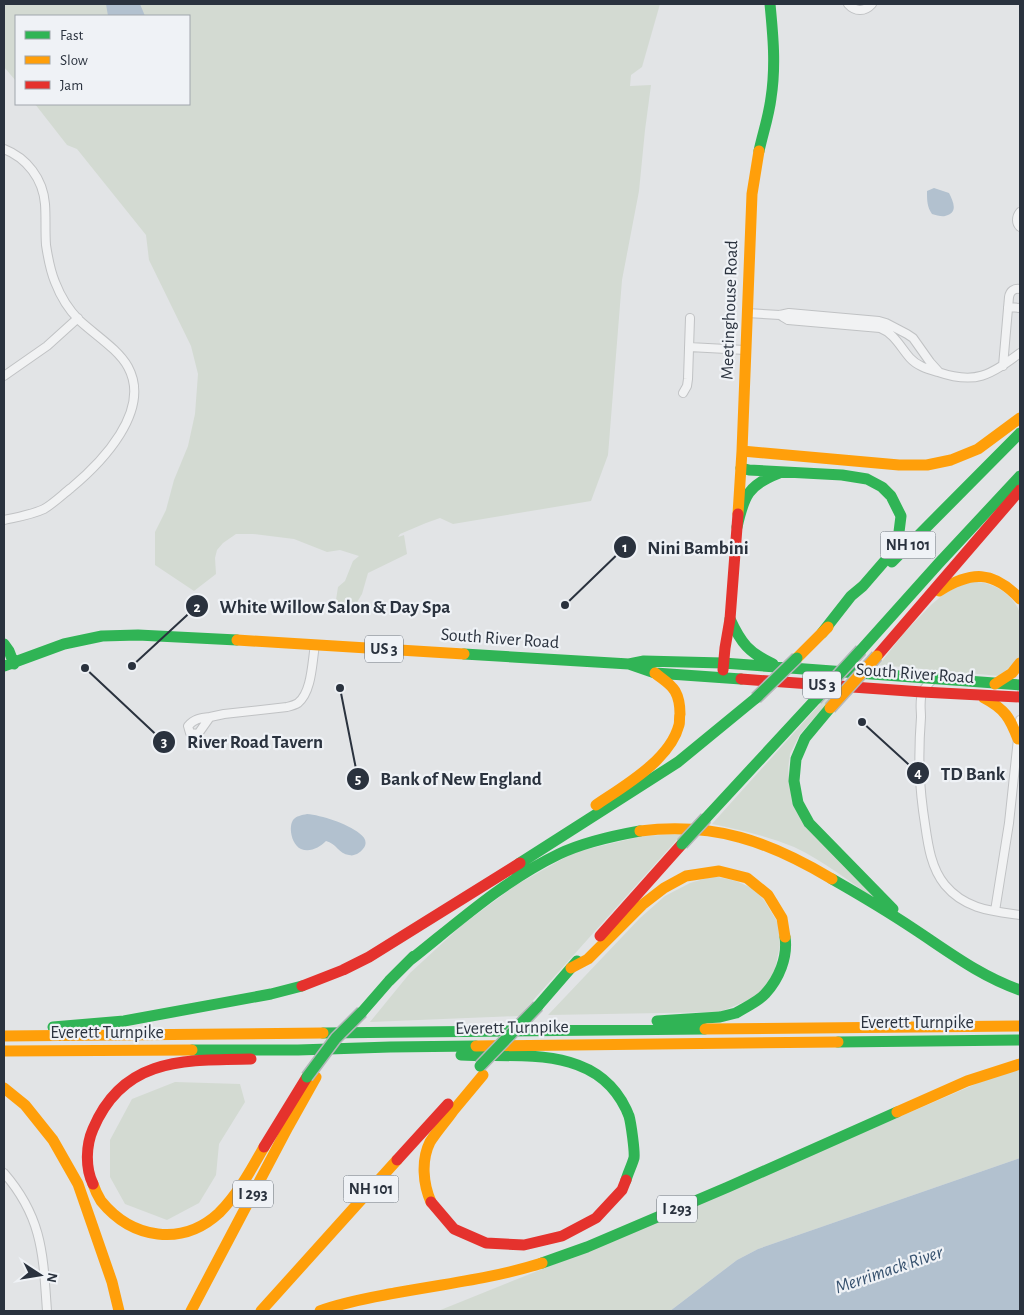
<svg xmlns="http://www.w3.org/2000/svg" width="1024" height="1315" font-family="'Alegreya Sans',sans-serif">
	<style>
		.green { fill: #d3dad2 }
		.water { fill: #b2c1cf }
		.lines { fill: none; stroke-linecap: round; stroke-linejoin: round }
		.street-casing { stroke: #c0c2c4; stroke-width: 10 }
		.street { stroke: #f1f2f3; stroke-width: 8 }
		.fast { stroke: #30b455; stroke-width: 11 }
		.slow { stroke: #ff9f0a; stroke-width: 11 }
		.jam { stroke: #e5322d; stroke-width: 11 }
		.fast-bridge-casing { stroke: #b4b7ba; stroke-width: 14; stroke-linecap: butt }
		.slow-bridge-casing { stroke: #b4b7ba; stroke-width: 14; stroke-linecap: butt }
		.fast-bridge { stroke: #30b455; stroke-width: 11 }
		.slow-bridge { stroke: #ff9f0a; stroke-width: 11 }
		.labels { text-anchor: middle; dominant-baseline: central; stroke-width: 4.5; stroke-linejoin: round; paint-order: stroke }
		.shield { fill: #eff2f6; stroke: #656c75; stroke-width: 1 }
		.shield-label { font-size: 16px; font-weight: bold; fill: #2a323e }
		.street-label { font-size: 18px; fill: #2a323e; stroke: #eff2f6 }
		.water-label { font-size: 19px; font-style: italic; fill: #37526f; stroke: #eff2f6 }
		.leader { fill: none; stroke: #2a323e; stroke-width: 2 }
		.callout-dot { fill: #2a323e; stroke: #eff2f6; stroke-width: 2 }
		.mark-label { font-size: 15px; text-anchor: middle; font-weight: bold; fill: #fff }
		.callout-label { font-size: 19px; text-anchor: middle; font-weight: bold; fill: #2a323e; stroke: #eff2f6; stroke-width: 4.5; stroke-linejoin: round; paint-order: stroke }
	</style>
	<rect width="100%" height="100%" fill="#e2e4e6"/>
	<path class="green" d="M 4,4 L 660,4 L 642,67 L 631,75 L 630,86 L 651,85 L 645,130 L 639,191 L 622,280 L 608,455 L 591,501 L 453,524 L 440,518 L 426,523 L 400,534 L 398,537 L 404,535 L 407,554 L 368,573 L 362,594 L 350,614 L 336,600 L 338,587 L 345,581 L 353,561 L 359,556 L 340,550 L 327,552 L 294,539 L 253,534 L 236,534 L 223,543 L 217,550 L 215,558 L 216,574 L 194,591 L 155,565 L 155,532 L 166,510 L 174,480 L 188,446 L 195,414 L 198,374 L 191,346 L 149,260 L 146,235 L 77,149 L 67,145 L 35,104 L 189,104 L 189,16 L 16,16 L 16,81 L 4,67 Z
		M 968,581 C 975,582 984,582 991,585 C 1003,589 1017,601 1020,614 C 1022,624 1020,646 1020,657 L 1000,676 L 879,665 L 904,633 L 932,604 L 944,594 Z
		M 827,696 L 832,698 L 800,734 L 790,754 L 788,769 L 792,802 L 876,900 C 850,882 824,861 794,847 C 768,836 740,830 712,824 Z
		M 682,834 L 519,1016 L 370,1022 L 410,973 L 462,925 L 516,885 L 575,852 L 643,836 Z
		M 714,876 L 736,881 L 754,889 L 764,900 L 778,923 L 780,945 L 774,974 L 758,996 L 720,1012 L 548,1015 L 640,918 L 665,896 L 690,883 Z
		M 1020,1065 L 1020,1158 L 758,1249 L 737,1260 L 670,1311 L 438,1311 L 607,1243 Z
		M 175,1082 L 240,1084 L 245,1102 L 219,1144 L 216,1175 L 199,1203 L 167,1220 L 125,1204 L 110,1177 L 110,1140 L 132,1099 Z"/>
	<path class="water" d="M 106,4 L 140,4 L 145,16 L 108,16 Z
		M 934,188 L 949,193 C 953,201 959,213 945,216 C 942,217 936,215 932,214 C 927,207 927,200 927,191 Z
		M 307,814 C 321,815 348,824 359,833 C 369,840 367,848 357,854 C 353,855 353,856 349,855 C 339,854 336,843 326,841 C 320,847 310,853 301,849 C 292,845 288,828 293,820 C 296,816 302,815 307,814 Z
		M 1020,1158 L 1020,1311 L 670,1311 L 737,1260 L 758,1249 Z"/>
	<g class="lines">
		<defs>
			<path id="street" d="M 848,4 C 855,12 865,12 872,4
				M 4,149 C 27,158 43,179 45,204 C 46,217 45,231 46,245 C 48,258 50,270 55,282 C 60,295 69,310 79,320 C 95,335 118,349 128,367 C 152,411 101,463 71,488 C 62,495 54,503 44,509 C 31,515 17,517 4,520
				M 1020,212 C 1016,217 1016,223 1020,227
				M 1008,307 L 1020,308
				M 747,313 L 780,315 L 789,313 L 879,321 L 886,323 L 907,334 L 913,338 L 930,362 L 939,372
				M 780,315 L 783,317 L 788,320 L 880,328 C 894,333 901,348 910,358 C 917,366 928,369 938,372 C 976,385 990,375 1020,353
				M 689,347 L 745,350
				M 1003,366 L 1009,297 C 1010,291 1014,288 1020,289
				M 4,376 L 47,346 L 78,318
				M 683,393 L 687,386 L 688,379 L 690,318
				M 933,679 C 929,683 925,687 923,691 C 919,699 921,709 921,717 C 918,756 919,786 925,824 C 928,845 931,868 945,885 C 965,909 991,911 1020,915
				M 210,717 L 224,714 L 287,707 C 291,706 295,705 298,703 C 312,692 312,662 315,645
				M 210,717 L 198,734 L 190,733 L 188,726 C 194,719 200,718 210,717 Z
				M 995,911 L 1009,823 L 1020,720
				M 4,1173 C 43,1218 43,1255 47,1311"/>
		</defs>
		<use href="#street" class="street-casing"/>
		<use href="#street" class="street"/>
		<path class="fast" d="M 759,151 C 763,133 769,115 771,98 C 776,66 773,35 770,4
			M 741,468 L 749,470 L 842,475 L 867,479 L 882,487 L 891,496 L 901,516 L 898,540 L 889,556 L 863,586 L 851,596 L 822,633
			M 737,527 C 744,496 748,485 779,473
			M 892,562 L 1020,433
			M 730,619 C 741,643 749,653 773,664
			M 4,644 L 9,651 L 14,664
			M 861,650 L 939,563 L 1020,476
			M 464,654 L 629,664 L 655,673 L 741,679
			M 629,664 L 644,661 L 723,663 L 1020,685
			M 4,666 L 64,644 L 102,636 L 138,635 L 237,640
			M 830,708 L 805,738 L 796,759 L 794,781 L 798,803 L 809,823 L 893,909
			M 706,818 L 816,699
			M 513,869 L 520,863 L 678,762 L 756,698
			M 832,879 C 860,895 887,911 914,929 C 949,952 980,976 1020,990
			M 409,961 C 457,923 503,881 559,854 C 584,842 612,836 640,831
			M 538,1006 L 577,961
			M 362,1012 L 389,981 L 414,956
			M 657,1021 L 720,1017 L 736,1013 C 744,1008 759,1001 765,994 C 779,979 788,957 785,937
			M 53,1027 L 124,1021 L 271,994 L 302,986
			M 323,1033 L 705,1029
			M 838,1042 L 1020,1040
			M 192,1050 L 298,1050 L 390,1047 L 476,1046
			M 461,1055 C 520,1058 595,1044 626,1109 C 627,1111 628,1114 629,1116 C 631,1123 635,1152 634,1158 C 632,1165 628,1173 626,1180
			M 542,1263 L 587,1247 L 728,1187 L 897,1112"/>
		<path class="slow" d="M 742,451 L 752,194 L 759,151
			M 742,451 L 899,465 L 927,465 L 951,460 L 978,449 L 1020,418
			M 738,514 L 742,451
			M 939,591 C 971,571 993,570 1020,599
			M 237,640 L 464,654
			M 797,658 L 828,627
			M 995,684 L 1012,673 L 1020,663
			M 984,698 C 1005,709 1010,718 1018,739
			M 596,805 C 624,786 670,760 679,725 C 680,722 679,717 680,714 C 680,706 679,698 675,691 C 670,683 662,679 655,673
			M 640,831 C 715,822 768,841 832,879
			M 571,968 L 588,959 L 642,905 L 664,888 L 686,876 L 719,871 L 747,878 L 768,895 L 782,918 L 785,937
			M 705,1029 L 1020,1026
			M 4,1036 L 323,1033
			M 476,1046 L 838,1042
			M 4,1051 L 192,1050
			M 4,1088 L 25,1105 L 53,1140 L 78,1184 L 112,1282 L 119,1311
			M 897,1112 L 967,1081 L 1020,1064
			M 93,1184 C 95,1190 98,1196 101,1201 C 132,1239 182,1247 219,1213 C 238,1194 251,1170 264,1147
			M 431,1202 C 423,1184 421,1160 430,1142 C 437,1131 446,1121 453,1111 C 463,1099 473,1087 483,1075
			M 191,1311 L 288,1127 L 316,1077
			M 261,1311 L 397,1160
			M 320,1311 C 344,1302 369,1298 395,1293 C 444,1284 495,1278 542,1263"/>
		<path class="jam" d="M 877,656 L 1020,490
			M 723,670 L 725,648 L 730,619 L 738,514
			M 741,679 L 922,692 L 1020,697
			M 600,936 L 682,844
			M 302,986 L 343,970 L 369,957 L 520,863
			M 264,1147 L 307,1077
			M 397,1160 L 448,1104
			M 93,1184 C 85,1168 86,1145 93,1129 C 123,1057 184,1060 251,1059
			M 431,1202 L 454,1229 L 486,1243 L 524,1245 L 562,1236 L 596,1218 L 622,1190 L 626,1180"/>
		<defs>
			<path id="fast-bridge" d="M 756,698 L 797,658
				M 816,699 L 861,650
				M 682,844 L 706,818
				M 480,1066 L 538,1006
				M 307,1077 L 336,1038 L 362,1012"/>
			<path id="slow-bridge" d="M 830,708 L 877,656"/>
		</defs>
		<use href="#fast-bridge" class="fast-bridge-casing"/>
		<use href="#slow-bridge" class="slow-bridge-casing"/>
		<use href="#fast-bridge" class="fast-bridge"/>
		<use href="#slow-bridge" class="slow-bridge"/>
	</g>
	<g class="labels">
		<g class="shield">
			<rect x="880.5" y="531.5" width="55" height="27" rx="4"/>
			<rect x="365" y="635.5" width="38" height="27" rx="4"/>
			<rect x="803" y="671.5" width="38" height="27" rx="4"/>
			<rect x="343.5" y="1175.5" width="55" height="27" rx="4"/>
			<rect x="233" y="1180.5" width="40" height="27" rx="4"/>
			<rect x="657" y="1195.5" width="40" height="27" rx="4"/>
		</g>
		<g class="shield-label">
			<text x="908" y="545">NH 101</text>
			<text x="384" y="649">US 3</text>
			<text x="822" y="685">US 3</text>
			<text x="371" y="1189">NH 101</text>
			<text x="253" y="1194">I 293</text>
			<text x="677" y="1209">I 293</text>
		</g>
		<g class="street-label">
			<text transform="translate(730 310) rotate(-88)">Meetinghouse Road</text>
			<text transform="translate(500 639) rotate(4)">South River Road</text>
			<text transform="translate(915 674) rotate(4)">South River Road</text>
			<text x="917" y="1023">Everett Turnpike</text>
			<text transform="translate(512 1028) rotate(-1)">Everett Turnpike</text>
			<text x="107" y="1033">Everett Turnpike</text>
		</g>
		<g class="water-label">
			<text transform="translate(889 1270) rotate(-19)">Merrimack River</text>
		</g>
	</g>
	<path class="leader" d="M565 605L625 547M132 666L197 606M85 668L164 742M862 722L918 773M340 688L358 779"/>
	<g class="callout-dot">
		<circle cx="565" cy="605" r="5"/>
		<circle cx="132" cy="666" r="5"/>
		<circle cx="85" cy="668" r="5"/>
		<circle cx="862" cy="722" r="5"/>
		<circle cx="340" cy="688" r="5"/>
		<circle cx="625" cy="547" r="12"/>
		<circle cx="197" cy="606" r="12"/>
		<circle cx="164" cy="742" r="12"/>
		<circle cx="918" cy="773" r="12"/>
		<circle cx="358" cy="779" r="12"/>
	</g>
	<g class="mark-label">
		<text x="625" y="552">1</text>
		<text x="197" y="612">2</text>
		<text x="164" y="747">3</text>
		<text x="918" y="778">4</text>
		<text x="358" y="784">5</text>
	</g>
	<g class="callout-label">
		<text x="698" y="554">Nini Bambini</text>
		<text x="335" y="613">White Willow Salon &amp; Day Spa</text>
		<text x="255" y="748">River Road Tavern</text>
		<text x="973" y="780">TD Bank</text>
		<text x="461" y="785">Bank of New England</text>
	</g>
	<rect width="1024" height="1315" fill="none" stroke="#2a323e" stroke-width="10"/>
	<rect x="15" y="15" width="175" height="90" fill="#eff2f6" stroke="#a0a5ac"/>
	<rect x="25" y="31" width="25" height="8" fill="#30b455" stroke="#a0a5ac"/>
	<text x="60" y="40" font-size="15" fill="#2a323e">Fast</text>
	<rect x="25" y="56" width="25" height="8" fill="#ff9f0a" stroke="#a0a5ac"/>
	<text x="60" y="65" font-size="15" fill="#2a323e">Slow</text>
	<rect x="25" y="81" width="25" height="8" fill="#e5322d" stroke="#a0a5ac"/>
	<text x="60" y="90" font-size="15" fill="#2a323e">Jam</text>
	<g transform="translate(40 1275) rotate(102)" stroke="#eff2f6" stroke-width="4" paint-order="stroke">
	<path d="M0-4L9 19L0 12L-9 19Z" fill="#2a323e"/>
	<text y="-8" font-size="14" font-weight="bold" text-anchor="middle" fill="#2a323e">N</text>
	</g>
</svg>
